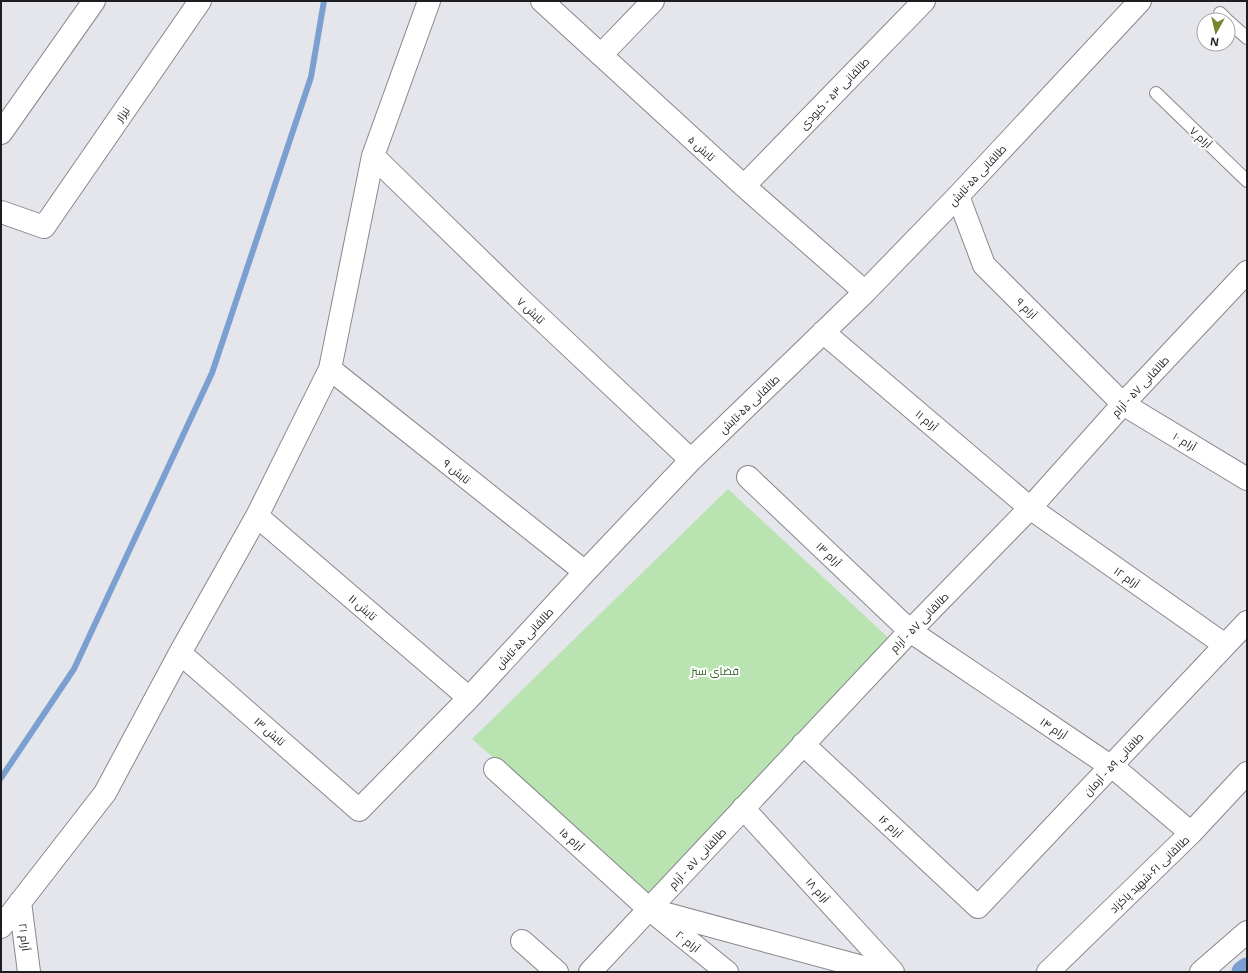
<svg xmlns="http://www.w3.org/2000/svg" width="1248" height="973" font-family="'Noto Sans',Cairo,sans-serif">
	<style>
		.green { fill: #b9e3b1 }
		.lines { fill: none; stroke-linecap: round; stroke-linejoin: round }
		.stream { stroke: #7a9fd0; stroke-width: 6 }
		.canal { stroke: #7a9fd0; stroke-width: 23 }
		.service-casing { stroke: #87878d; stroke-width: 14 }
		.minor-casing { stroke: #87878d; stroke-width: 24 }
		.tertiary-casing { stroke: #87878d; stroke-width: 24 }
		.service { stroke: #fff; stroke-width: 12 }
		.minor { stroke: #fff; stroke-width: 22 }
		.tertiary { stroke: #fff; stroke-width: 22 }
		.labels { text-anchor: middle; dominant-baseline: central; stroke-width: 4; stroke-linejoin: round; paint-order: stroke }
		.street-label { font-size: 11px; fill: #1e1e20; stroke: #fff }
		.park-label { font-size: 11px; fill: #2d6322; stroke: #fff }
	</style>
	<rect width="100%" height="100%" fill="#e5e6ec"/>
	<path class="green" d="M 728,489 L 906,654 L 652,896 L 472,739 Z"/>
	<g class="lines">
		<path class="stream" d="M 1,778 L 74,669 L 212,373 L 311,77 L 324,1"/>
		<path class="canal" d="M 1243,972 L 1247,969"/>
		<defs>
			<path id="service" d="M 1220,13 L 1227,20
				M 1228,21 L 1247,38
				M 1156,93 L 1247,181"/>
			<path id="minor" d="M 542,1 L 744,186 L 865,292
				M 601,55 L 653,1
				M 1,133 L 94,1
				M 373,156 L 520,299 L 691,460
				M 744,186 L 924,1
				M 958,196 L 984,265 L 1123,404 L 1247,479
				M 1,212 L 44,227 L 200,1
				M 823,332 L 1030,508 L 1225,645
				M 330,369 L 585,572
				M 748,477 L 910,631 L 1119,772 L 1191,833
				M 257,516 L 469,698
				M 180,653 L 359,810 L 469,698 L 585,572 L 691,460 L 865,292 L 958,196 L 1140,1
				M 803,744 L 978,907 L 1247,622
				M 495,769 L 649,909 L 727,972
				M 743,808 L 893,972
				M 20,902 L 29,972
				M 656,911 L 881,972
				M 1,927 L 105,793 L 180,653 L 257,516 L 330,369 L 373,156 L 429,1
				M 522,941 L 557,972
				M 1048,972 L 1191,833 L 1247,773
				M 1201,972 L 1247,932"/>
			<path id="tertiary" d="M 590,972 L 910,631 L 1030,508 L 1123,404 L 1247,272"/>
		</defs>
		<use href="#service" class="service-casing"/>
		<use href="#minor" class="minor-casing"/>
		<use href="#tertiary" class="tertiary-casing"/>
		<use href="#service" class="service"/>
		<use href="#minor" class="minor"/>
		<use href="#tertiary" class="tertiary"/>
	</g>
	<g class="labels">
		<g class="street-label">
			<text transform="translate(834 93) rotate(-46)">طالقانی ۵۳ - کبودی</text>
			<text transform="translate(122 114) rotate(-55)">نیزار</text>
			<text transform="translate(1201 137) rotate(44)">آرام ۷</text>
			<text transform="translate(702 148) rotate(42)">تابش ۵</text>
			<text transform="translate(977 175) rotate(-47)">طالقانی ۵۵-تابش</text>
			<text transform="translate(1027 308) rotate(45)">آرام ۹</text>
			<text transform="translate(531 310) rotate(43)">تابش ۷</text>
			<text transform="translate(1140 386) rotate(-47)">طالقانی ۵۷ - آرام</text>
			<text transform="translate(749 404) rotate(-44)">طالقانی ۵۵-تابش</text>
			<text transform="translate(927 420) rotate(40)">آرام ۱۱</text>
			<text transform="translate(1185 441) rotate(31)">آرام ۱۰</text>
			<text transform="translate(457 471) rotate(39)">تابش ۹</text>
			<text transform="translate(829 554) rotate(44)">آرام ۱۳</text>
			<text transform="translate(1127 577) rotate(35)">آرام ۱۲</text>
			<text transform="translate(363 607) rotate(41)">تابش ۱۱</text>
			<text transform="translate(919 622) rotate(-46)">طالقانی ۵۷ - آرام</text>
			<text transform="translate(524 638) rotate(-47)">طالقانی ۵۵-تابش</text>
			<text transform="translate(1054 728) rotate(34)">آرام ۱۴</text>
			<text transform="translate(270 731) rotate(41)">تابش ۱۳</text>
			<text transform="translate(1113 764) rotate(-47)">طاقانی ۵۹ - آرمان</text>
			<text transform="translate(891 826) rotate(43)">آرام ۱۶</text>
			<text transform="translate(572 839) rotate(42)">آرام ۱۵</text>
			<text transform="translate(697 858) rotate(-47)">طالقانی ۵۷ - آرام</text>
			<text transform="translate(1149 874) rotate(-44)">طالقانی ۶۱-شهید پاکزاد</text>
			<text transform="translate(818 890) rotate(48)">آرام ۱۸</text>
			<text transform="translate(25 937) rotate(83)">آرام ۲۱</text>
			<text transform="translate(688 941) rotate(39)">آرام ۲۰</text>
		</g>
		<g class="park-label">
			<text x="715" y="670">فضای سبز</text>
		</g>
	</g>
	<rect width="1248" height="973" fill="none" stroke="#1e1e20" stroke-width="4"/>
	<g transform="translate(1216 32) rotate(188)"><circle r="19" fill="#ffffff" stroke="#a5a5a6"/>
	<path d="M0-3L7 15L0 10L-7 15Z" fill="#7a822d"/>
	<text y="-6" font-size="11" font-weight="bold" text-anchor="middle" fill="#1e1e20">N</text>
	</g>
</svg>
